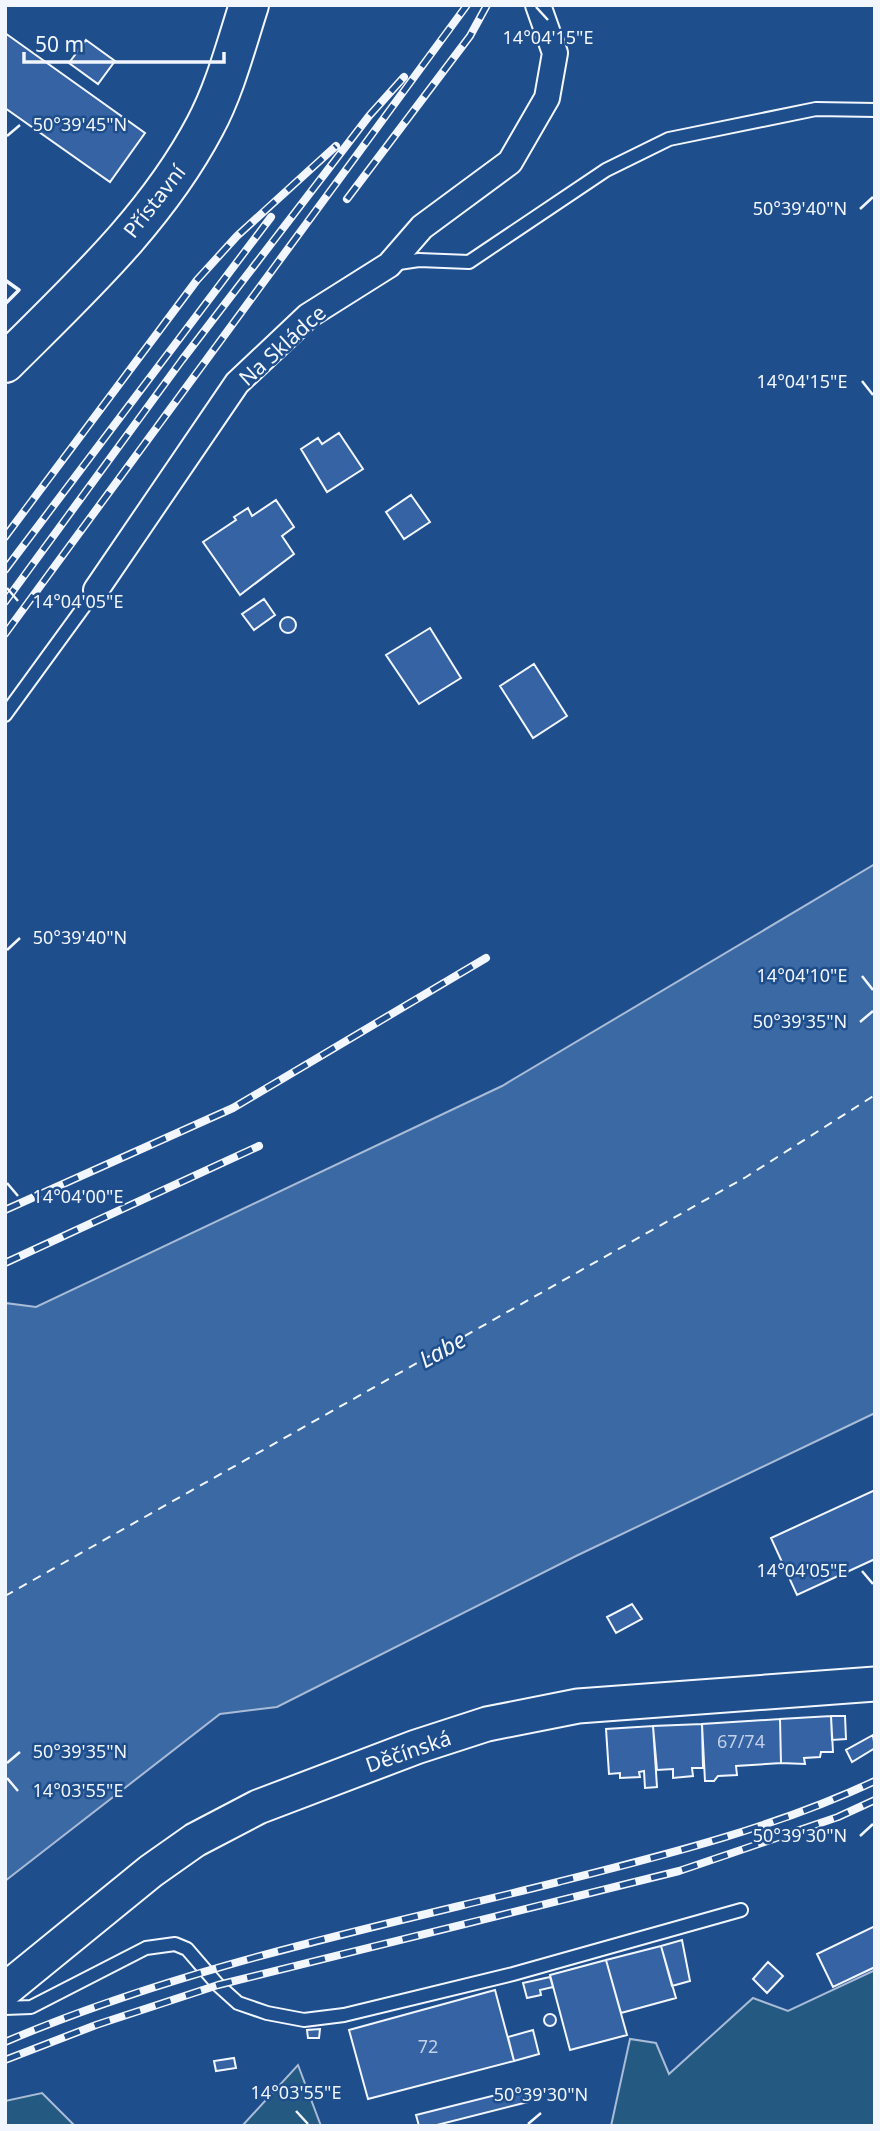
<svg xmlns="http://www.w3.org/2000/svg" width="880" height="2131" font-family="'Noto Sans',sans-serif">
	<style>
		.green { fill: #245a82; stroke: #a8bbd7; stroke-width: 2 }
		.water { fill: #3b69a3; stroke: #a8bbd7; stroke-width: 2 }
		.lines { fill: none; stroke-linecap: round; stroke-linejoin: round }
		.ferry { stroke: #f2f6ff; stroke-width: 2; stroke-dasharray: 9 7; stroke-linecap: butt }
		.building { fill: #3563a3; stroke: #f2f6ff; stroke-width: 2 }
		.service-casing { stroke: #f2f6ff; stroke-width: 16 }
		.minor-casing { stroke: #f2f6ff; stroke-width: 28 }
		.secondary-casing { stroke: #f2f6ff; stroke-width: 37 }
		.primary-casing { stroke: #f2f6ff; stroke-width: 42 }
		.service { stroke: #1f4e8c; stroke-width: 12 }
		.minor { stroke: #1f4e8c; stroke-width: 24 }
		.secondary { stroke: #1f4e8c; stroke-width: 33 }
		.primary { stroke: #1f4e8c; stroke-width: 38 }
		.rail-casing { stroke: #f2f6ff; stroke-width: 8 }
		.rail { stroke: #1f4e8c; stroke-width: 5; stroke-dasharray: 16; stroke-linecap: butt }
		.wall { stroke: #f2f6ff; stroke-width: 3.5 }
		.ticks { fill: none; stroke: #f2f6ff; stroke-width: 2.5 }
		.labels { text-anchor: middle; dominant-baseline: central; stroke-width: 5; stroke-linejoin: round; paint-order: stroke }
		.number-label { font-size: 18px; fill: #c3d1e8 }
		.street-label { font-size: 21px; fill: #f2f6ff; stroke: #1f4e8c }
		.water-label { font-size: 23px; font-style: italic; fill: #f2f6ff; stroke: #1f4e8c }
		.ticks-label { font-size: 18px; text-anchor: middle; fill: #f2f6ff; stroke: #1f4e8c; stroke-width: 5; stroke-linejoin: round; paint-order: stroke }
	</style>
	<rect width="100%" height="100%" fill="#1f4e8c"/>
	<path class="green" d="M 875,1970 L 875,2126 L 611,2126 L 630,2039 L 656,2043 L 669,2074 L 753,1998 L 788,2011 Z
		M 298,2065 L 321,2126 L 242,2126 Z
		M 42,2093 L 75,2126 L 5,2126 L 5,2101 Z"/>
	<path class="water" d="M 875,864 L 875,1413 L 576,1556 L 277,1707 L 220,1714 L 5,1881 L 5,1303 L 36,1307 L 502,1086 Z"/>
	<g class="lines">
		<path class="ferry" d="M 5,1596 L 746,1177 L 875,1095"/>
	</g>
	<path class="building" d="M 5,33 L 145,133 L 110,182 L 5,108 Z
		M 86,40 L 115,61 L 98,84 L 69,63 Z
		M 339,433 L 363,469 L 327,492 L 301,449 L 318,438 L 322,444 Z
		M 411,495 L 430,522 L 404,539 L 386,512 Z
		M 276,500 L 294,527 L 282,536 L 294,554 L 240,595 L 203,542 L 236,520 L 234,517 L 248,508 L 252,516 Z
		M 264,599 L 275,615 L 254,630 L 242,614 Z
		M280 625a8 8 0 1 1 16 0a8 8 0 1 1-16 0Z
		M 430,628 L 461,678 L 419,704 L 386,655 Z
		M 534,664 L 567,716 L 533,738 L 500,686 Z
		M 875,1490 L 875,1559 L 797,1595 L 771,1538 Z
		M 632,1604 L 642,1619 L 616,1633 L 607,1617 Z
		M 831,1716 L 833,1752 L 821,1752 L 820,1757 L 804,1758 L 805,1764 L 781,1763 L 780,1719 Z
		M 831,1716 L 845,1716 L 846,1739 L 832,1740 Z
		M 780,1719 L 781,1763 L 736,1766 L 737,1775 L 718,1776 L 714,1781 L 705,1781 L 702,1724 Z
		M 702,1724 L 703,1768 L 692,1768 L 693,1776 L 673,1778 L 673,1769 L 657,1770 L 653,1726 Z
		M 653,1726 L 657,1787 L 645,1788 L 644,1771 L 639,1772 L 640,1777 L 620,1778 L 620,1773 L 609,1774 L 606,1729 Z
		M 873,1735 L 875,1748 L 852,1762 L 846,1750 Z
		M 875,1926 L 875,1967 L 833,1987 L 817,1954 Z
		M 682,1940 L 690,1981 L 672,1986 L 661,1946 Z
		M 661,1946 L 676,1998 L 621,2013 L 606,1960 Z
		M 606,1960 L 627,2035 L 570,2050 L 550,1975 Z
		M 768,1962 L 783,1976 L 767,1993 L 753,1979 Z
		M 550,1977 L 553,1987 L 540,1990 L 541,1995 L 527,1998 L 523,1983 Z
		M 495,1990 L 514,2061 L 368,2099 L 349,2030 Z
		M544 2020a6 6 0 1 1 12 0a6 6 0 1 1-12 0Z
		M 320,2029 L 319,2038 L 308,2038 L 307,2030 Z
		M 533,2030 L 539,2054 L 514,2061 L 508,2037 Z
		M 234,2058 L 236,2068 L 216,2071 L 214,2061 Z
		M 524,2088 L 528,2102 L 433,2126 L 419,2126 L 416,2115 Z"/>
	<g class="lines">
		<defs>
			<path id="service" d="M 392,264 L 419,260 L 469,262 L 606,170 L 669,139 L 816,109 L 875,110
				M 5,715 L 96,590
				M 5,2008 L 31,2007 L 146,1948 L 175,1944 L 187,1949 L 218,1985 L 238,2003 L 267,2013 L 304,2020 L 344,2015 L 513,1974 L 741,1910"/>
			<path id="minor" d="M 96,590 L 237,383 L 308,316 L 389,265 L 422,227 L 510,162 L 547,98 L 555,53 L 538,5"/>
			<path id="secondary" d="M 5,1990 L 151,1871 L 195,1840 L 258,1807 L 416,1747 L 487,1724 L 578,1706 L 875,1684"/>
			<path id="primary" d="M 5,363 C 78,290 156,219 205,126 C 225,89 236,45 249,5"/>
		</defs>
		<use href="#service" class="service-casing"/>
		<use href="#minor" class="minor-casing"/>
		<use href="#secondary" class="secondary-casing"/>
		<use href="#primary" class="primary-casing"/>
		<use href="#service" class="service"/>
		<use href="#minor" class="minor"/>
		<use href="#secondary" class="secondary"/>
		<use href="#primary" class="primary"/>
		<defs>
			<path id="rail" d="M 347,199 L 470,36 L 487,5
				M 5,537 L 197,280 L 237,236 L 336,146
				M 5,570 L 271,217
				M 5,602 L 182,360 L 369,116 L 404,77
				M 5,634 L 467,5
				M 5,1210 L 233,1108 L 486,958
				M 5,1263 L 259,1146
				M 5,2042 C 181,1967 373,1928 558,1882 C 665,1855 774,1828 875,1781
				M 5,2060 L 96,2025 L 218,1985 L 679,1871 L 838,1817 L 875,1800"/>
		</defs>
		<use href="#rail" class="rail-casing"/>
		<use href="#rail" class="rail"/>
		<path class="wall" d="M 5,280 L 19,290 L 5,304"/>
	</g>
	<path class="ticks" d="M 536,7 L 548,20M 7,136 L 20,125M 860,209 L 873,197M 862,381 L 873,395M 7,588 L 18,601M 7,950 L 20,938M 862,976 L 873,990M 860,1022 L 873,1011M 7,1183 L 18,1196M 862,1571 L 873,1584M 7,1763 L 20,1752M 7,1778 L 18,1791M 860,1836 L 873,1824M 296,2111 L 308,2124M 528,2124 L 541,2113"/>
	<g class="labels">
		<g class="number-label">
			<text x="741" y="1741">67/74</text>
			<text x="428" y="2046">72</text>
		</g>
		<g class="street-label">
			<text transform="translate(154 201) rotate(-52)">Přístavní</text>
			<text transform="translate(282 345) rotate(-42)">Na Skládce</text>
			<text transform="translate(408 1751) rotate(-19)">Děčínská</text>
		</g>
		<g class="water-label">
			<text transform="translate(442 1349) rotate(-29)">Labe</text>
		</g>
	</g>
	<g class="ticks-label">
		<text x="548" y="44">14°04'15"E</text>
		<text x="80" y="131">50°39'45"N</text>
		<text x="800" y="215">50°39'40"N</text>
		<text x="802" y="388">14°04'15"E</text>
		<text x="78" y="608">14°04'05"E</text>
		<text x="80" y="944">50°39'40"N</text>
		<text x="802" y="982">14°04'10"E</text>
		<text x="800" y="1028">50°39'35"N</text>
		<text x="78" y="1203">14°04'00"E</text>
		<text x="802" y="1577">14°04'05"E</text>
		<text x="80" y="1758">50°39'35"N</text>
		<text x="78" y="1797">14°03'55"E</text>
		<text x="800" y="1842">50°39'30"N</text>
		<text x="296" y="2099">14°03'55"E</text>
		<text x="541" y="2101">50°39'30"N</text>
	</g>
	<rect width="880" height="2131" fill="none" stroke="#f2f6ff" stroke-width="14"/>
	<path d="M24 52v10h200v-10" fill="none" stroke="#f2f6ff" stroke-width="3.5"/>
	<text x="35" y="52" font-size="21" fill="#f2f6ff" stroke="#1f4e8c" stroke-width="5" paint-order="stroke">50 m</text>
</svg>
